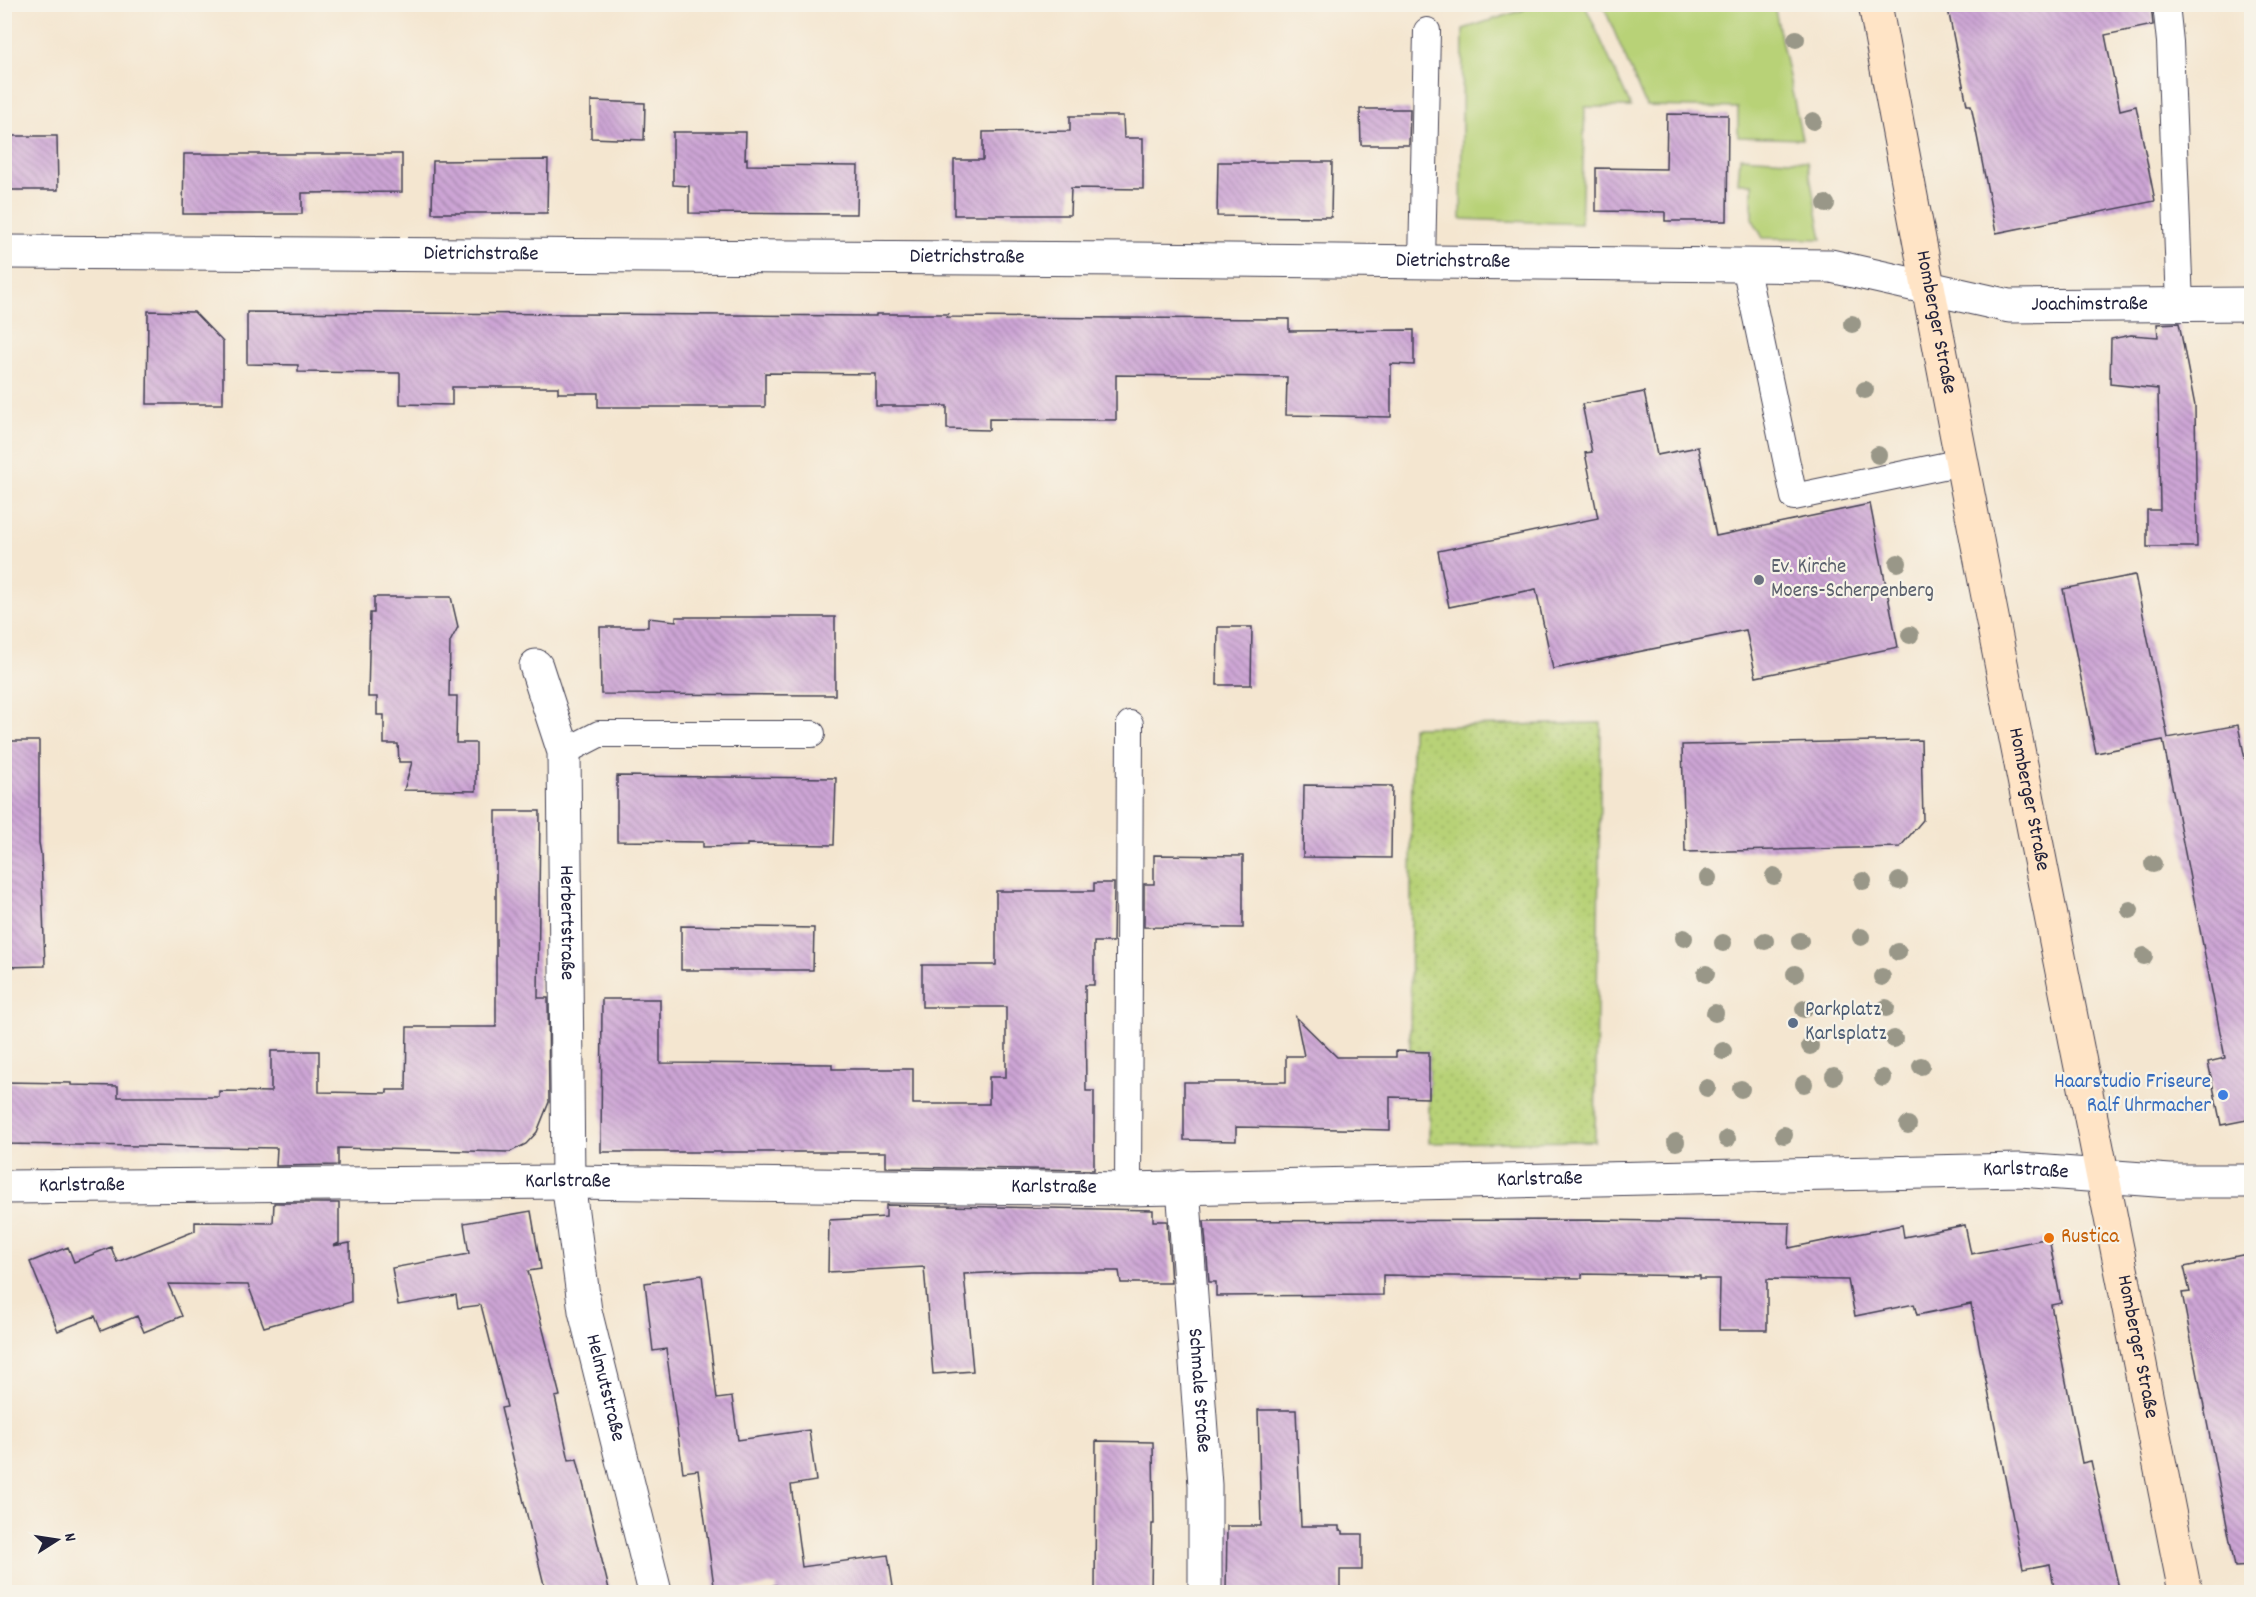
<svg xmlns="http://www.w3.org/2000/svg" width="2256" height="1597" font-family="Dekko,sans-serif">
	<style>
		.green { fill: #b8d277; stroke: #6d7a59; stroke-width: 1.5 }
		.park { fill: url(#park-dots); stroke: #6d7a59; stroke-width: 1.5 }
		.building { fill: url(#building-back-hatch) }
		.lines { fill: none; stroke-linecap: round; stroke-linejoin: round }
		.lane-casing { stroke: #423f51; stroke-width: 28 }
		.street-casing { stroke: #423f51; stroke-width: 35 }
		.secondary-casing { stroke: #423f51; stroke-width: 35 }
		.lane { stroke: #fff; stroke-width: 26 }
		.street { stroke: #fff; stroke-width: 33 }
		.secondary { stroke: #ffe4c6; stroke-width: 33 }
		.tree { fill: #999788 }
		.worship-dot { fill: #6b7280; stroke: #f7f3e8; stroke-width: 2 }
		.service-dot { fill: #5c6f8a; stroke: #f7f3e8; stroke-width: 2 }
		.shop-dot { fill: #3f7fe0; stroke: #f7f3e8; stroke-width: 2 }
		.food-dot { fill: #e8710a; stroke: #f7f3e8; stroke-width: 2 }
		.labels { text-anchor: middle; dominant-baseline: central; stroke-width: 4.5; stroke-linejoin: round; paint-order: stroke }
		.street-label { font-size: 21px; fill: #22223b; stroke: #f7f3e8 }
		.worship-label { font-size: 21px; fill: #5b616d; stroke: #f7f3e8; text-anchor: start }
		.service-label { font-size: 21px; fill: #4e5e75; stroke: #f7f3e8; text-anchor: start }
		.shop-label { font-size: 21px; fill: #366cbe; stroke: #f7f3e8; text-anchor: end }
		.food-label { font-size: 21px; fill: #c56008; stroke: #f7f3e8; text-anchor: start }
	</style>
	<defs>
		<pattern id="park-dots" width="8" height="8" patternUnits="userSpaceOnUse" patternTransform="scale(1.5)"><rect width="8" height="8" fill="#b8d277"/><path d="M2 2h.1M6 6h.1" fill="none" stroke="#9eb468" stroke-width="1.8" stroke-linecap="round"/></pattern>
		<pattern id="building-back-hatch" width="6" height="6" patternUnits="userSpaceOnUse" patternTransform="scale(1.5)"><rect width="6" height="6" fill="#cda5d5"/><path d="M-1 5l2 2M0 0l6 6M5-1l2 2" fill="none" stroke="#a686ae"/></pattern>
	</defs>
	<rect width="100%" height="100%" fill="#f7f3e8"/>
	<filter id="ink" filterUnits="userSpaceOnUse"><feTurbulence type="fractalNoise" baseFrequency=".0167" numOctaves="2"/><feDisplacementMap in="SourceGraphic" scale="12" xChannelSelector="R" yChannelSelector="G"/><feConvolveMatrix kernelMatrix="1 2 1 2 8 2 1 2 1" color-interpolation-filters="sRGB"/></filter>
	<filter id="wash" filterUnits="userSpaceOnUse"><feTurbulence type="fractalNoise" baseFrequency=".008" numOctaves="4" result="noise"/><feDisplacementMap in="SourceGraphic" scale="24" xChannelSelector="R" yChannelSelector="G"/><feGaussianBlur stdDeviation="1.35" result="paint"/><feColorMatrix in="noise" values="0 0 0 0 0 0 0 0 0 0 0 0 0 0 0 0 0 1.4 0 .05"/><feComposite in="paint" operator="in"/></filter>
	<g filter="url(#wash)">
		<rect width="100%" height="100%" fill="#f4e6d0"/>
		<path class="green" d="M 1527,5 L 1585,5 L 1631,107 L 1585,107 L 1581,224 L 1461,219 L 1463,29 L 1523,10 Z
			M 1603,5 L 1774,5 L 1802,139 L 1738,137 L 1738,108 L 1646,106 Z
			M 1740,157 L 1807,161 L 1822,239 L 1763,238 L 1752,218 L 1752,183 L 1738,183 Z"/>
		<path class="park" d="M 1601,723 L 1595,1141 L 1429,1143 L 1429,1052 L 1410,1052 L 1412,727 Z"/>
		<g id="blocks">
			<path class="building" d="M 1947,4 L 2151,4 L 2153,25 L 2105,35 L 2120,110 L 2136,106 L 2155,201 L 1996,233 L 1971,105 L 1967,105 Z
				M 591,101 L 645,103 L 644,140 L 591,138 Z
				M 1360,109 L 1410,109 L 1409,145 L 1361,145 Z
				M 1667,114 L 1728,115 L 1727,221 L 1665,221 L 1665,212 L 1596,211 L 1596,168 L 1666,169 Z
				M 1070,116 L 1123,116 L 1124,138 L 1143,138 L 1143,189 L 1071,188 L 1070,215 L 954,215 L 954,160 L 983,160 L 983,132 L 1070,131 Z
				M 673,132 L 746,132 L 745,159 L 747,158 L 747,165 L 858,166 L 857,214 L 689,213 L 689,186 L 673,185 Z
				M 4,136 L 57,136 L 58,190 L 4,190 Z
				M 184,154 L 402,154 L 402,192 L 302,193 L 302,214 L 183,214 Z
				M 548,160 L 547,213 L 432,213 L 433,161 Z
				M 1218,162 L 1332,162 L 1331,217 L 1217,216 Z
				M 148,311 L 194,312 L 223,342 L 223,404 L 147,404 Z
				M 247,312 L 876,316 L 876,314 L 948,314 L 947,317 L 1289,319 L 1289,331 L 1414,330 L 1414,365 L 1391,364 L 1391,417 L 1286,415 L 1287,377 L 1116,375 L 1116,420 L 989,419 L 989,430 L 947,429 L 947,406 L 876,406 L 876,374 L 765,373 L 765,407 L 598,407 L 598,393 L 558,393 L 558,387 L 452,387 L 452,405 L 400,404 L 400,373 L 298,372 L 298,365 L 247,364 Z
				M 2179,323 L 2195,406 L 2197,547 L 2147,547 L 2147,510 L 2160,510 L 2158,389 L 2110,384 L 2111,339 L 2131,335 L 2158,337 L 2157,324 Z
				M 1644,392 L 1657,455 L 1698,447 L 1716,536 L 1870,504 L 1898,647 L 1756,677 L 1746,630 L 1553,669 L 1536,589 L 1449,607 L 1438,551 L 1598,518 L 1585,453 L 1592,452 L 1582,404 Z
				M 2135,575 L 2168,738 L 2238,725 L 2252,792 L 2252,1119 L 2221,1125 L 2208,1062 L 2225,1058 L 2163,740 L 2096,753 L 2063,589 Z
				M 374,597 L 451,597 L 458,627 L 450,642 L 449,696 L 457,696 L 456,743 L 476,743 L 476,791 L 404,790 L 412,762 L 399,762 L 398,744 L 384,744 L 384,715 L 377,715 L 377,697 L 368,697 L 370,613 L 374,613 Z
				M 676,617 L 835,617 L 835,695 L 601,694 L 600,627 L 648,627 L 648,618 L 676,621 Z
				M 1218,627 L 1252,627 L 1251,685 L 1217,685 Z
				M 1921,740 L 1923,820 L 1900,847 L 1685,852 L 1682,745 Z
				M 4,741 L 39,741 L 39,843 L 41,854 L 45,966 L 4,967 Z
				M 617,776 L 836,778 L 834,845 L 747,844 L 747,846 L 703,847 L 703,842 L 617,841 Z
				M 1304,785 L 1392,786 L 1391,858 L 1303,857 Z
				M 496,811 L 540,811 L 538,998 L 548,998 L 549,1102 L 537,1132 L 526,1144 L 510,1152 L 338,1148 L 338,1165 L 276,1166 L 277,1148 L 4,1144 L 4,1082 L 71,1083 L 71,1085 L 118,1086 L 118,1097 L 219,1097 L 219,1091 L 271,1092 L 271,1051 L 319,1051 L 319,1092 L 387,1093 L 387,1090 L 406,1090 L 407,1027 L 496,1027 Z
				M 1154,855 L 1243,856 L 1243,928 L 1144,927 L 1144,884 L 1154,884 Z
				M 1094,883 L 1114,883 L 1113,942 L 1094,942 L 1094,985 L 1085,985 L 1086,1091 L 1094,1091 L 1094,1170 L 886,1167 L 886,1152 L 601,1152 L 602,999 L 660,999 L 660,1063 L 832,1064 L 832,1069 L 913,1069 L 913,1104 L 989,1104 L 989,1077 L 1006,1077 L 1006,1007 L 922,1007 L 922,965 L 996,965 L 996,891 L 1094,891 Z
				M 681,926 L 814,928 L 813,970 L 681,970 Z
				M 1296,1017 L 1337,1057 L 1396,1057 L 1396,1051 L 1429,1052 L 1429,1098 L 1390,1097 L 1390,1130 L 1236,1127 L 1236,1141 L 1184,1140 L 1184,1082 L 1286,1082 L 1286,1056 L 1304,1056 Z
				M 274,1203 L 339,1203 L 339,1243 L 333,1246 L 350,1243 L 351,1302 L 264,1327 L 248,1285 L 168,1284 L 182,1316 L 144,1332 L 137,1316 L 101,1331 L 95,1316 L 58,1331 L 30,1262 L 68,1247 L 74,1262 L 111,1247 L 117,1262 L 195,1231 L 195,1222 L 273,1223 Z
				M 886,1205 L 1153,1210 L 1153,1221 L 1167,1221 L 1171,1283 L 1121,1283 L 1119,1271 L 1031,1271 L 964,1274 L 973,1371 L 933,1374 L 924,1267 L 828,1272 L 829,1220 L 886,1217 Z
				M 531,1211 L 541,1269 L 528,1271 L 560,1396 L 555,1397 L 569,1460 L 577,1459 L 610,1593 L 546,1593 L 501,1408 L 507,1407 L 481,1305 L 458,1308 L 456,1295 L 398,1305 L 392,1268 L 469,1254 L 464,1223 Z
				M 1598,1220 L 1790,1223 L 1789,1248 L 1902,1225 L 1904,1237 L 1965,1225 L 1971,1254 L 2049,1238 L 2061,1303 L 2051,1305 L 2082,1463 L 2091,1461 L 2120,1593 L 2055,1593 L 2050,1564 L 2023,1569 L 1971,1304 L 1917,1315 L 1914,1304 L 1855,1316 L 1848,1280 L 1767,1279 L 1767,1330 L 1719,1330 L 1720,1279 L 1700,1279 L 1700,1276 L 1582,1274 L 1582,1278 L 1383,1275 L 1383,1295 L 1216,1296 L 1216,1282 L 1209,1282 L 1204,1221 Z
				M 2252,1253 L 2252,1566 L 2235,1567 L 2182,1293 L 2190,1292 L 2184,1267 Z
				M 702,1275 L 717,1399 L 732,1397 L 738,1440 L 809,1430 L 816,1481 L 791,1485 L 802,1567 L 888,1555 L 894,1593 L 776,1593 L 776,1585 L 715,1593 L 698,1470 L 683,1472 L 666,1349 L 653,1351 L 645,1283 Z
				M 1258,1410 L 1296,1410 L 1301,1526 L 1339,1526 L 1339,1530 L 1343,1531 L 1343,1534 L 1362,1534 L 1362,1570 L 1340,1570 L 1340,1593 L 1226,1593 L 1227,1526 L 1261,1526 Z
				M 1096,1441 L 1153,1442 L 1154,1524 L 1152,1524 L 1151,1593 L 1095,1593 Z"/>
		</g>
	</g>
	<g filter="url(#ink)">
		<use href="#blocks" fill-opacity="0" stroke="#423f51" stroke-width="1.5"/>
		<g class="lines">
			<defs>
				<path id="lane" d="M 2166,4 L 2170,42 L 2180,305
					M 1422,262 L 1427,31
					M 1745,265 L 1794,497 L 1962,462
					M 564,752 L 599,734 L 812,734
					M 1128,1189 L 1130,724"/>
				<g id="street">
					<path id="s1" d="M 4,252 L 1133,259 L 1831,266 L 2009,306 L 2252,304"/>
					<path id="s2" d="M 536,666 L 564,752 L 568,1182 L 585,1311 L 655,1592"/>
					<path id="s3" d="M 4,1187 L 568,1182 L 1128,1189 L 2020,1170 L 2170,1181 L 2252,1181"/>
					<path id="s4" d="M 1183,1187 L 1205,1485 L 1205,1592"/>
				</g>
				<g id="secondary">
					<path id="s5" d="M 1875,4 C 1973,535 2081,1063 2185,1592"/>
				</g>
			</defs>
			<use href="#lane" class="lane-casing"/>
			<use href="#street" class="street-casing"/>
			<use href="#secondary" class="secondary-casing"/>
			<use href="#lane" class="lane"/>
			<use href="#street" class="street"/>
			<use href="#secondary" class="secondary"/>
		</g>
		<g class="tree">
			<circle cx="1796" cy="39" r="9"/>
			<circle cx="1813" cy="121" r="9"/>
			<circle cx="1826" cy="204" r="9"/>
			<circle cx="1852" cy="324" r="9"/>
			<circle cx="1865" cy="390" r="9"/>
			<circle cx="1878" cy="455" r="9"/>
			<circle cx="1898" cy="563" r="9"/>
			<circle cx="1910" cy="635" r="9"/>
			<circle cx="2153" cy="864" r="9"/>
			<circle cx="1774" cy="876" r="9"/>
			<circle cx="1708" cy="878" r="9"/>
			<circle cx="1863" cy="881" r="9"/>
			<circle cx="1899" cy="881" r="9"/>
			<circle cx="2130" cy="910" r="9"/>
			<circle cx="1861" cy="937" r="9"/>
			<circle cx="1684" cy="938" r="9"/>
			<circle cx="1765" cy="941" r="9"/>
			<circle cx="1800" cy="941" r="9"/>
			<circle cx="1723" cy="943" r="9"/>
			<circle cx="1898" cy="952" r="9"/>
			<circle cx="2144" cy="956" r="9"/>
			<circle cx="1706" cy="974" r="9"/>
			<circle cx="1795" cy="974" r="9"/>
			<circle cx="1882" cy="977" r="9"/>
			<circle cx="1886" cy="1008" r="9"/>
			<circle cx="1804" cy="1009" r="9"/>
			<circle cx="1715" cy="1013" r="9"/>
			<circle cx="1894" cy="1039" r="9"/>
			<circle cx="1810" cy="1046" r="9"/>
			<circle cx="1723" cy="1051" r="9"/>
			<circle cx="1921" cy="1066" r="9"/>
			<circle cx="1834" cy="1076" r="9"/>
			<circle cx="1883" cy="1078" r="9"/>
			<circle cx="1804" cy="1084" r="9"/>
			<circle cx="1707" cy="1088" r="9"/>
			<circle cx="1741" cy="1089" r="9"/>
			<circle cx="1908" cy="1125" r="9"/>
			<circle cx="1784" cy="1135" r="9"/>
			<circle cx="1727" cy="1139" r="9"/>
			<circle cx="1676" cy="1142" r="9"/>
		</g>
	</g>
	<circle class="worship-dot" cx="1759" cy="580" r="6"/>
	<circle class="service-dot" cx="1793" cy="1023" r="6"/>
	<circle class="shop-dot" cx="2223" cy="1095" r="6"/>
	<circle class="food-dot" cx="2049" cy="1238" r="6"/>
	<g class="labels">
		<g class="street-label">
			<text stroke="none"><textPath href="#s1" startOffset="477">Dietrichstraße</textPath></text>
			<text stroke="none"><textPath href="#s1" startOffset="963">Dietrichstraße</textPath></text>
			<text stroke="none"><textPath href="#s1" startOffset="1449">Dietrichstraße</textPath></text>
			<text stroke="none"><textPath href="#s1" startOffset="2090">Joachimstraße</textPath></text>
			<text stroke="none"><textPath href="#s5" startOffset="324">Homberger Straße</textPath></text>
			<text stroke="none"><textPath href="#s5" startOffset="810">Homberger Straße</textPath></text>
			<text stroke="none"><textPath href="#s2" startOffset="261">Herbertstraße</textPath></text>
			<text stroke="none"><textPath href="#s3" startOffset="2022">Karlstraße</textPath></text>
			<text stroke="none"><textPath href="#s3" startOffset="1536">Karlstraße</textPath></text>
			<text stroke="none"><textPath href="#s3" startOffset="564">Karlstraße</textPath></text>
			<text stroke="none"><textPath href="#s3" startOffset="78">Karlstraße</textPath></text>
			<text stroke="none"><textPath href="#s3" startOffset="1050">Karlstraße</textPath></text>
			<text stroke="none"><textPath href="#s5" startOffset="1368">Homberger Straße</textPath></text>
			<text stroke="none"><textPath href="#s2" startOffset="730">Helmutstraße</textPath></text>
			<text stroke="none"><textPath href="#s4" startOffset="204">Schmale Straße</textPath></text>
		</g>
		<g class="worship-label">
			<text x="1771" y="568">Ev. Kirche<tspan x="1771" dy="24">Moers-Scherpenberg</tspan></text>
		</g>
		<g class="service-label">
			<text x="1805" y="1011">Parkplatz<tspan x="1805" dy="24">Karlsplatz</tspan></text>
		</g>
		<g class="shop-label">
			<text x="2211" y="1083">Haarstudio Friseure<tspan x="2211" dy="24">Ralf Uhrmacher</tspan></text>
		</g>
		<g class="food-label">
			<text x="2061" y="1238">Rustica</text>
		</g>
	</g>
	<rect width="2256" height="1597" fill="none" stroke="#f7f3e8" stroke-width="24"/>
	<g transform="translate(57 1540) rotate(78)" stroke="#f7f3e8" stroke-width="4.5" paint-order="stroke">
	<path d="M0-4.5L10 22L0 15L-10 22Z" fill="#22223b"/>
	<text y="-9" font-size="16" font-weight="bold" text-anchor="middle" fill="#22223b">N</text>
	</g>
</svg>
